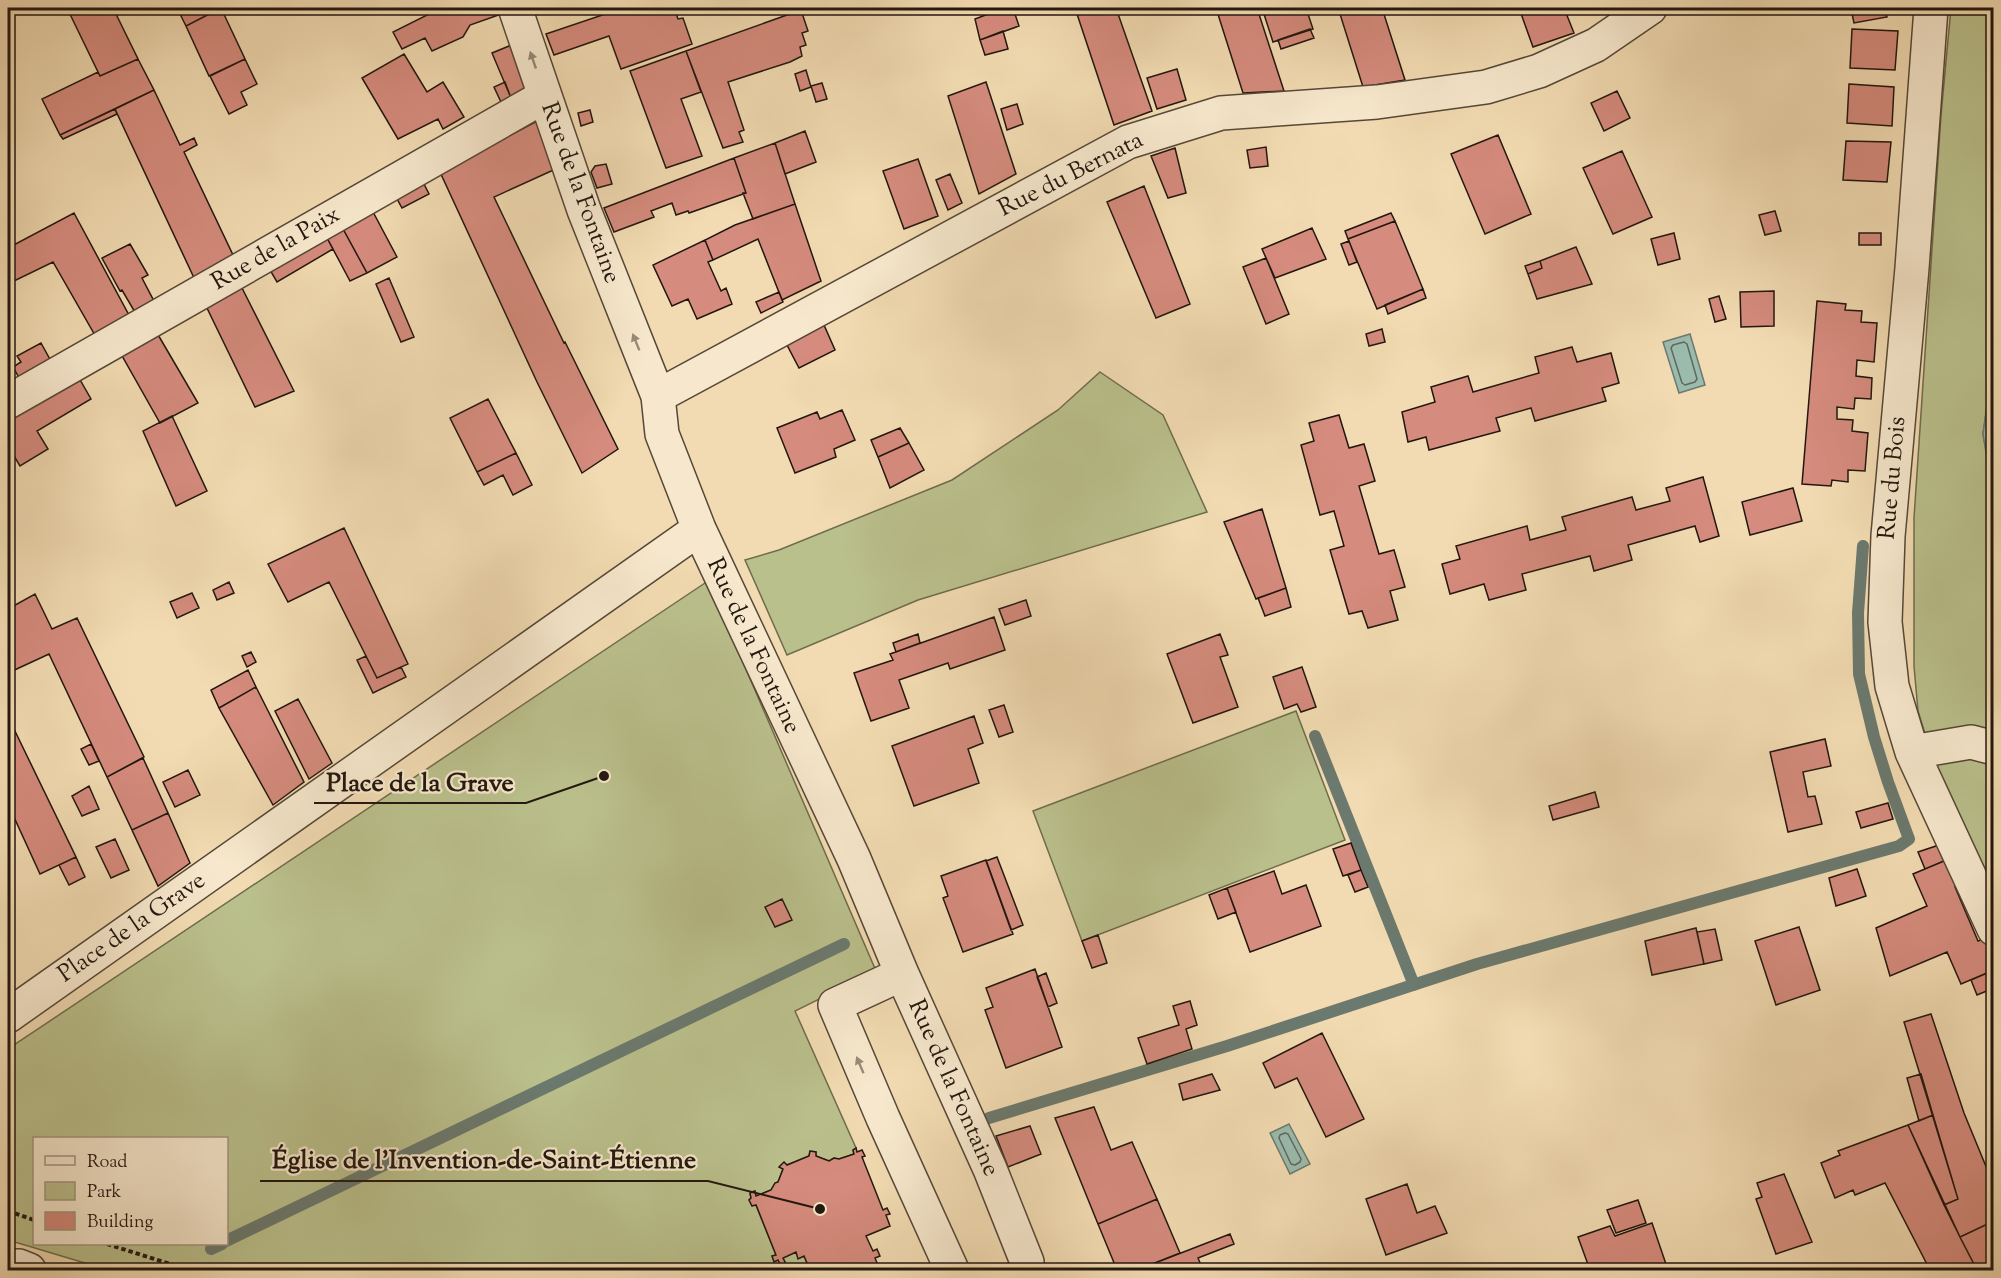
<svg xmlns="http://www.w3.org/2000/svg" width="2001" height="1278" font-family="'Sorts Mill Goudy',serif">
	<style>
		.green { fill: #bac08c; stroke: #6e6c4e; stroke-width: 1.5; fill-rule: evenodd }
		.water { fill: #9bbbae; stroke: #6b796e; stroke-width: 1.5 }
		.lines { fill: none; stroke-linecap: round; stroke-linejoin: round }
		.shore { stroke: #5e695e; stroke-width: 1.5 }
		.stream { stroke: #6b796e; stroke-width: 12 }
		.building { fill: #d58b7d; stroke: #22170f; stroke-width: 1.5 }
		.minor-casing { stroke: #564838; stroke-width: 36 }
		.path { stroke: #22170f; stroke-width: 4; stroke-dasharray: 4.5 3; stroke-linecap: butt }
		.minor { stroke: #f7e8cd; stroke-width: 33 }
		.oneway { fill: #978a78 }
		.labels { text-anchor: middle; dominant-baseline: central; stroke-width: 4.5; stroke-linejoin: round; paint-order: stroke }
		.street-label { font-size: 24px; fill: #22170f; stroke: #f7e8cd }
		.leader { fill: none; stroke: #22170f; stroke-width: 2 }
		.callout-dot { fill: #22170f; stroke: #f7e8cd; stroke-width: 2 }
		.callout-label { font-size: 26px; text-anchor: middle; font-weight: bold; fill: #22170f; stroke: #f7e8cd; stroke-width: 4.5; stroke-linejoin: round; paint-order: stroke }
	</style>
	<rect width="100%" height="100%" fill="#f2dbb2"/>
	<filter id="stains"><feTurbulence type="fractalNoise" baseFrequency=".00333" numOctaves="4"/><feColorMatrix values="0 0 0 0 .2 0 0 0 0 .09 0 0 0 0 .02 0 0 0 .5 -.17"/></filter>
	<radialGradient id="worn" r=".72"><stop offset=".6" stop-color="#630" stop-opacity="0"/><stop offset="1" stop-color="#630" stop-opacity=".3"/></radialGradient>
	<path class="green" d="M 1951,8 L 1994,8 L 1994,143 L 1989,172 L 1994,263 L 1994,360 L 1983,434 L 1994,494 L 1993,907 L 1949,812 L 1918,711 L 1914,666 L 1914,518 L 1941,115 Z
		M 1100,372 L 1163,415 L 1207,512 L 918,600 L 787,655 L 745,560 L 779,550 L 952,480 L 1058,410 Z
		M 708,581 L 876,971 L 795,1011 L 856,1148 L 853,1150 L 854,1154 L 839,1159 L 834,1158 L 829,1161 L 816,1156 L 816,1152 L 810,1151 L 809,1156 L 787,1165 L 784,1163 L 780,1166 L 783,1169 L 778,1182 L 775,1183 L 771,1190 L 756,1196 L 754,1191 L 750,1194 L 751,1198 L 749,1200 L 752,1206 L 756,1205 L 776,1255 L 772,1256 L 774,1261 L 778,1260 L 781,1266 L 786,1264 L 783,1258 L 796,1252 L 799,1258 L 804,1256 L 810,1270 L 108,1270 L 8,1240 L 8,1049 ZM 34,1138 L 226,1138 L 226,1244 L 34,1244 Z
		M 1296,711 L 1345,840 L 1082,941 L 1033,811 Z"/>
	<path class="water" d="M 1993,143 L 1994,143 L 1993,263 L 1989,172 Z
		M 1690,334 L 1705,385 L 1679,393 L 1663,342 Z
		M 1993,360 L 1994,494 L 1993,494 L 1983,434 Z
		M 1289,1124 L 1310,1164 L 1290,1174 L 1270,1133 Z"/>
	<g class="lines">
		<path class="shore" d="M 1684,342 L 1687,344 L 1697,379 L 1695,382 L 1685,385 L 1682,383 L 1671,348 L 1673,345 Z
			M 1285,1133 L 1288,1134 L 1301,1159 L 1300,1162 L 1295,1165 L 1291,1164 L 1279,1138 L 1280,1135 Z"/>
		<path class="stream" d="M 1315,736 L 1414,985
			M 989,1118 L 1227,1046 L 1477,964 L 1899,846 L 1909,839 L 1888,782 L 1874,737 L 1859,674 L 1858,613 L 1863,546
			M 226,1241 L 844,944
			M 211,1249 L 222,1244"/>
	</g>
	<path class="building" d="M 67,8 L 113,8 L 138,59 L 100,76 Z
		M 177,8 L 221,8 L 186,26 Z
		M 221,8 L 245,59 L 209,76 L 186,26 Z
		M 441,8 L 452,8 L 460,14 L 480,8 L 506,8 L 507,12 L 470,25 L 463,37 L 432,51 L 425,38 L 402,49 L 393,32 Z
		M 462,8 L 480,8 L 464,13 Z
		M 537,8 L 553,8 L 539,12 Z
		M 599,8 L 623,8 L 602,15 Z
		M 623,8 L 674,8 L 678,19 L 683,18 L 692,44 L 621,69 L 609,36 L 554,55 L 546,34 Z
		M 1004,8 L 1013,8 L 1019,26 L 980,40 L 975,19 Z
		M 1075,8 L 1116,8 L 1152,111 L 1114,125 Z
		M 1216,8 L 1257,8 L 1284,91 L 1243,93 Z
		M 1262,8 L 1306,8 L 1313,29 L 1273,42 Z
		M 1363,8 L 1382,8 L 1405,80 L 1363,87 L 1340,14 Z
		M 1519,8 L 1564,8 L 1574,33 L 1533,47 Z
		M 1856,8 L 1884,8 L 1887,17 L 1854,23 L 1851,9 Z
		M 801,10 L 808,31 L 802,33 L 806,45 L 800,47 L 802,56 L 790,62 L 728,82 L 744,130 L 739,132 L 743,142 L 723,148 L 686,51 Z
		M 1310,29 L 1314,38 L 1281,49 L 1278,40 Z
		M 1852,29 L 1898,31 L 1895,70 L 1850,68 Z
		M 1003,31 L 1008,49 L 985,55 L 980,40 Z
		M 519,42 L 535,87 L 511,98 L 492,53 Z
		M 686,51 L 701,92 L 681,99 L 702,156 L 666,168 L 630,71 Z
		M 404,54 L 427,92 L 443,82 L 464,117 L 443,129 L 438,119 L 398,139 L 362,78 Z
		M 138,59 L 154,90 L 60,135 L 42,99 L 98,72 L 100,76 Z
		M 245,59 L 257,84 L 241,92 L 247,105 L 229,114 L 210,76 Z
		M 1177,69 L 1186,100 L 1157,109 L 1147,78 Z
		M 806,70 L 811,87 L 800,91 L 795,74 Z
		M 505,82 L 511,98 L 501,102 L 494,87 Z
		M 986,82 L 1016,174 L 979,194 L 948,96 Z
		M 822,83 L 827,99 L 816,102 L 811,86 Z
		M 1849,84 L 1894,87 L 1892,126 L 1847,123 Z
		M 154,90 L 180,145 L 194,138 L 197,145 L 184,152 L 234,257 L 195,280 L 115,109 Z
		M 1617,91 L 1630,118 L 1604,131 L 1591,103 Z
		M 1017,104 L 1023,124 L 1007,130 L 1001,109 Z
		M 115,109 L 117,114 L 63,139 L 60,135 Z
		M 590,110 L 593,122 L 581,126 L 578,113 Z
		M 541,119 L 560,167 L 494,197 L 564,343 L 565,342 L 618,449 L 582,473 L 537,382 L 440,172 Z
		M 805,131 L 816,162 L 785,174 L 775,143 Z
		M 1498,135 L 1531,214 L 1485,234 L 1451,154 Z
		M 1846,141 L 1891,142 L 1887,182 L 1843,180 Z
		M 775,143 L 795,204 L 753,219 L 743,193 L 746,193 L 734,158 Z
		M 1266,147 L 1268,166 L 1250,168 L 1247,150 Z
		M 1175,148 L 1186,193 L 1168,198 L 1151,156 Z
		M 1622,151 L 1652,217 L 1613,234 L 1583,168 Z
		M 734,158 L 746,193 L 689,213 L 688,211 L 676,215 L 672,203 L 651,211 L 654,217 L 614,232 L 604,208 Z
		M 918,159 L 938,216 L 904,229 L 883,171 Z
		M 606,164 L 612,184 L 597,188 L 591,172 L 595,166 Z
		M 950,174 L 962,203 L 948,210 L 936,180 Z
		M 423,182 L 429,194 L 402,208 L 396,197 Z
		M 1144,186 L 1190,304 L 1156,318 L 1107,202 Z
		M 795,204 L 821,281 L 782,300 L 758,239 L 713,260 L 705,240 L 735,225 Z
		M 372,210 L 397,257 L 367,273 L 342,227 Z
		M 1775,211 L 1781,231 L 1765,235 L 1759,215 Z
		M 74,213 L 130,317 L 96,337 L 53,262 L 14,281 L 8,270 L 8,248 Z
		M 1391,213 L 1395,221 L 1348,239 L 1345,231 Z
		M 1395,221 L 1423,289 L 1377,309 L 1348,239 Z
		M 342,227 L 367,273 L 350,281 L 326,236 Z
		M 1312,228 L 1326,259 L 1275,278 L 1262,249 Z
		M 1674,233 L 1680,259 L 1658,265 L 1651,239 Z
		M 1859,233 L 1881,233 L 1881,245 L 1859,245 Z
		M 326,236 L 333,249 L 277,282 L 270,270 Z
		M 705,240 L 713,260 L 708,262 L 721,291 L 726,288 L 732,304 L 697,319 L 688,299 L 672,306 L 653,265 Z
		M 1349,241 L 1357,262 L 1349,265 L 1341,244 Z
		M 130,244 L 148,275 L 142,278 L 155,303 L 136,314 L 122,290 L 120,291 L 102,258 Z
		M 1576,247 L 1592,284 L 1537,299 L 1528,274 L 1542,268 L 1540,261 Z
		M 1266,258 L 1289,314 L 1266,324 L 1243,267 Z
		M 1540,261 L 1542,268 L 1528,274 L 1525,266 Z
		M 389,278 L 414,337 L 401,342 L 376,284 Z
		M 241,286 L 294,391 L 255,407 L 206,306 Z
		M 1423,289 L 1426,298 L 1388,314 L 1385,305 Z
		M 1774,291 L 1774,326 L 1741,327 L 1740,292 Z
		M 779,292 L 783,302 L 761,313 L 756,302 Z
		M 1719,296 L 1726,319 L 1715,322 L 1709,299 Z
		M 1817,301 L 1846,304 L 1845,310 L 1862,311 L 1861,322 L 1877,323 L 1874,362 L 1857,360 L 1856,376 L 1872,378 L 1871,399 L 1855,398 L 1854,409 L 1837,407 L 1837,419 L 1853,420 L 1852,431 L 1868,433 L 1865,471 L 1848,470 L 1848,482 L 1832,480 L 1831,486 L 1802,484 Z
		M 8,311 L 14,324 L 8,328 Z
		M 824,325 L 835,350 L 799,368 L 787,345 Z
		M 1382,329 L 1385,342 L 1369,346 L 1366,334 Z
		M 157,333 L 198,403 L 160,423 L 121,354 Z
		M 41,343 L 52,363 L 21,381 L 13,367 L 21,362 L 17,356 Z
		M 1572,347 L 1577,362 L 1611,353 L 1619,383 L 1602,388 L 1606,401 L 1535,421 L 1531,408 L 1496,418 L 1500,431 L 1429,450 L 1426,437 L 1408,442 L 1402,412 L 1435,402 L 1431,387 L 1468,376 L 1473,392 L 1539,373 L 1535,357 Z
		M 79,378 L 91,399 L 37,431 L 48,449 L 20,466 L 8,446 L 8,418 Z
		M 488,399 L 516,453 L 477,472 L 450,418 Z
		M 842,410 L 855,440 L 834,449 L 836,457 L 795,473 L 777,428 L 817,412 L 820,419 Z
		M 1339,415 L 1349,448 L 1364,444 L 1375,481 L 1359,486 L 1379,554 L 1394,550 L 1405,587 L 1390,591 L 1398,620 L 1368,628 L 1362,611 L 1349,614 L 1330,550 L 1344,546 L 1334,511 L 1320,515 L 1301,445 L 1314,441 L 1309,423 Z
		M 172,416 L 207,491 L 176,506 L 143,431 Z
		M 900,428 L 909,443 L 878,457 L 871,440 Z
		M 909,443 L 924,470 L 890,488 L 878,457 Z
		M 516,453 L 532,485 L 513,495 L 503,475 L 484,485 L 477,472 Z
		M 1703,477 L 1719,536 L 1700,542 L 1695,526 L 1628,545 L 1632,560 L 1594,571 L 1590,556 L 1522,574 L 1526,590 L 1489,600 L 1484,584 L 1450,594 L 1442,564 L 1460,559 L 1456,546 L 1527,526 L 1530,540 L 1566,530 L 1562,517 L 1632,497 L 1636,510 L 1670,501 L 1666,488 Z
		M 1793,488 L 1802,521 L 1750,535 L 1742,502 Z
		M 1262,509 L 1286,588 L 1256,599 L 1224,522 Z
		M 344,528 L 408,664 L 377,678 L 329,582 L 288,602 L 268,564 Z
		M 229,582 L 234,593 L 217,600 L 213,590 Z
		M 1286,588 L 1291,607 L 1265,616 L 1258,598 Z
		M 192,593 L 199,608 L 177,618 L 170,602 Z
		M 35,594 L 52,629 L 77,618 L 144,757 L 107,777 L 49,654 L 8,673 L 8,609 Z
		M 1026,600 L 1031,616 L 1005,625 L 999,609 Z
		M 994,617 L 1005,650 L 950,669 L 948,663 L 899,680 L 909,708 L 871,721 L 854,673 L 893,660 L 890,654 Z
		M 918,634 L 920,643 L 896,652 L 893,643 Z
		M 1220,634 L 1228,655 L 1220,657 L 1238,707 L 1193,723 L 1167,654 Z
		M 251,652 L 256,662 L 247,667 L 242,656 Z
		M 366,656 L 377,678 L 401,667 L 406,677 L 373,693 L 357,660 Z
		M 1302,667 L 1316,707 L 1301,712 L 1297,704 L 1284,709 L 1273,677 Z
		M 248,670 L 256,687 L 219,708 L 211,690 Z
		M 256,687 L 304,782 L 273,805 L 219,708 Z
		M 298,699 L 332,763 L 309,779 L 275,711 Z
		M 1004,705 L 1013,732 L 999,737 L 989,710 Z
		M 974,716 L 983,743 L 968,749 L 979,783 L 914,806 L 892,746 Z
		M 13,727 L 76,857 L 40,874 L 8,804 L 8,730 Z
		M 1825,739 L 1831,766 L 1803,772 L 1808,797 L 1815,796 L 1822,824 L 1788,832 L 1770,752 Z
		M 91,744 L 99,761 L 89,765 L 81,749 Z
		M 143,758 L 168,813 L 132,830 L 107,777 Z
		M 188,770 L 200,795 L 175,807 L 163,782 Z
		M 89,786 L 99,809 L 82,816 L 72,796 Z
		M 1595,792 L 1599,807 L 1553,820 L 1549,806 Z
		M 1888,803 L 1893,819 L 1861,828 L 1856,812 Z
		M 168,813 L 190,863 L 158,886 L 132,830 Z
		M 115,839 L 129,870 L 111,878 L 96,847 Z
		M 1351,843 L 1361,870 L 1343,876 L 1333,849 Z
		M 1945,843 L 1951,858 L 1925,869 L 1918,852 Z
		M 76,857 L 85,877 L 69,885 L 59,865 Z
		M 997,857 L 1023,925 L 1011,930 L 986,861 Z
		M 1951,858 L 1962,884 L 1955,887 L 1978,941 L 1986,938 L 1994,956 L 1994,970 L 1961,984 L 1947,952 L 1890,976 L 1876,928 L 1927,906 L 1913,874 Z
		M 986,860 L 1013,934 L 963,952 L 943,898 L 948,896 L 941,876 Z
		M 1857,869 L 1866,896 L 1836,906 L 1829,878 Z
		M 1361,870 L 1368,887 L 1355,892 L 1348,875 Z
		M 1274,871 L 1282,894 L 1306,885 L 1321,926 L 1250,952 L 1227,888 Z
		M 1227,888 L 1236,912 L 1218,919 L 1209,895 Z
		M 782,899 L 792,920 L 775,927 L 765,907 Z
		M 1799,927 L 1820,990 L 1776,1005 L 1755,941 Z
		M 1696,928 L 1704,964 L 1652,975 L 1645,941 Z
		M 1715,929 L 1722,960 L 1704,964 L 1697,932 Z
		M 1098,935 L 1107,963 L 1092,968 L 1082,941 Z
		M 1035,969 L 1062,1047 L 1006,1068 L 985,1010 L 993,1007 L 986,988 Z
		M 1994,970 L 1994,988 L 1977,995 L 1971,980 Z
		M 1046,973 L 1057,1003 L 1048,1007 L 1037,977 Z
		M 1190,1001 L 1197,1025 L 1186,1029 L 1192,1049 L 1147,1064 L 1138,1038 L 1179,1025 L 1173,1006 Z
		M 1931,1014 L 1964,1113 L 1994,1186 L 1994,1221 L 1960,1237 L 1944,1205 L 1958,1199 L 1904,1022 Z
		M 1322,1033 L 1364,1119 L 1326,1137 L 1297,1078 L 1275,1088 L 1263,1063 Z
		M 1212,1074 L 1220,1090 L 1183,1100 L 1179,1084 Z
		M 1921,1074 L 1933,1115 L 1919,1121 L 1907,1078 Z
		M 1094,1107 L 1111,1150 L 1132,1142 L 1157,1199 L 1098,1224 L 1055,1118 Z
		M 1933,1115 L 1958,1199 L 1944,1205 L 1908,1125 Z
		M 1908,1125 L 1960,1237 L 1977,1270 L 1930,1270 L 1885,1183 L 1855,1195 L 1853,1190 L 1835,1198 L 1821,1163 L 1840,1155 L 1838,1151 Z
		M 1030,1126 L 1041,1154 L 1008,1167 L 996,1136 Z
		M 856,1148 L 857,1152 L 862,1150 L 865,1156 L 862,1157 L 883,1210 L 887,1208 L 890,1214 L 886,1215 L 890,1226 L 866,1236 L 873,1251 L 877,1249 L 880,1256 L 875,1258 L 880,1270 L 810,1270 L 804,1256 L 798,1259 L 796,1252 L 783,1258 L 786,1264 L 781,1266 L 778,1260 L 774,1262 L 772,1256 L 776,1255 L 756,1205 L 752,1206 L 749,1200 L 751,1198 L 750,1193 L 755,1191 L 756,1196 L 771,1190 L 775,1183 L 778,1182 L 783,1169 L 779,1167 L 784,1162 L 787,1165 L 809,1156 L 810,1151 L 816,1152 L 816,1156 L 829,1161 L 834,1158 L 839,1159 L 854,1154 L 853,1150 Z
		M 1784,1174 L 1812,1242 L 1776,1254 L 1756,1199 L 1762,1197 L 1757,1183 Z
		M 1407,1184 L 1417,1213 L 1435,1206 L 1447,1233 L 1386,1255 L 1366,1199 Z
		M 1157,1199 L 1180,1253 L 1137,1270 L 1117,1270 L 1098,1224 Z
		M 1638,1200 L 1646,1223 L 1616,1233 L 1607,1210 Z
		M 1994,1221 L 1994,1270 L 1977,1270 L 1960,1237 Z
		M 1652,1223 L 1668,1270 L 1590,1270 L 1578,1237 L 1610,1226 L 1615,1236 Z
		M 1230,1234 L 1234,1244 L 1198,1258 L 1203,1270 L 1137,1270 Z"/>
	<g class="lines">
		<defs>
			<path id="minor" d="M 515,8 L 584,210 L 658,396 L 662,434 L 699,529 L 854,859 L 902,974 L 990,1169 L 1027,1262 L 1027,1270
				M 1931,8 L 1912,268 L 1888,536 L 1885,622 L 1892,686 L 1912,752 L 1994,929
				M 658,396 L 1128,142 L 1221,113 L 1377,102 L 1486,87 L 1539,71 L 1596,45 L 1650,8
				M 8,402 L 545,96
				M 1912,752 L 1971,742 L 1994,748
				M 902,974 L 835,1005 L 883,1118 L 952,1270
				M 8,1016 L 699,529
				M 8,1266 L 19,1266 L 29,1270"/>
		</defs>
		<use href="#minor" class="minor-casing"/>
		<path class="path" d="M 8,1211 L 34,1220
			M 107,1244 L 189,1270"/>
		<use href="#minor" class="minor"/>
	</g>
	<defs><path id="oneway-solid" d="M-6-.8H1V-3.2L6.5 0L1 3.2V.8H-6Z" transform="scale(1.5)"/></defs>
	<g class="oneway">
		<use href="#oneway-solid" transform="translate(533 60) rotate(-109)"/>
		<use href="#oneway-solid" transform="translate(636 342) rotate(-112)"/>
		<use href="#oneway-solid" transform="translate(860 1065) rotate(-113)"/>
	</g>
	<g class="labels">
		<g class="street-label">
			<text transform="translate(1071 175) rotate(-27)">Rue du Bernata</text>
			<text transform="translate(580 193) rotate(70)">Rue de la Fontaine</text>
			<text transform="translate(276 249) rotate(-30)">Rue de la Paix</text>
			<text transform="translate(1893 478) rotate(-85)">Rue du Bois</text>
			<text transform="translate(753 646) rotate(65)">Rue de la Fontaine</text>
			<text transform="translate(132 928) rotate(-35)">Place de la Grave</text>
			<text transform="translate(953 1088) rotate(66)">Rue de la Fontaine</text>
		</g>
	</g>
	<path class="leader" d="M604 776L526 803H314M820 1209L708 1181H260"/>
	<g class="callout-dot">
		<circle cx="604" cy="776" r="6"/>
		<circle cx="820" cy="1209" r="6"/>
	</g>
	<g class="callout-label">
		<text x="420" y="791">Place de la Grave</text>
		<text x="484" y="1168">Église de l'Invention-de-Saint-Étienne</text>
	</g>
	<rect width="2001" height="1278" fill="none" stroke="#f2dbb2" stroke-width="30"/>
	<rect x="9" y="9" width="1983" height="1260" fill="none" stroke="#22170f" stroke-width="3"/>
	<rect x="15" y="15" width="1971" height="1248" fill="none" stroke="#22170f" stroke-width="1.5"/>
	<rect x="33" y="1137" width="195" height="108" fill="#f7e8cd" stroke="#a29481" stroke-width="1.5"/>
	<rect x="45" y="1156" width="30" height="9" fill="#f7e8cd" stroke="#a29481" stroke-width="1.5"/>
	<text x="87" y="1167" font-size="18" fill="#22170f">Road</text>
	<rect x="45" y="1182" width="30" height="18" fill="#bac08c" stroke="#a29481" stroke-width="1.5"/>
	<text x="87" y="1197" font-size="18" fill="#22170f">Park</text>
	<rect x="45" y="1212" width="30" height="18" fill="#d58b7d" stroke="#a29481" stroke-width="1.5"/>
	<text x="87" y="1227" font-size="18" fill="#22170f">Building</text>
	<rect width="100%" height="100%" filter="url(#stains)"/>
	<rect width="100%" height="100%" fill="url(#worn)"/>
</svg>
